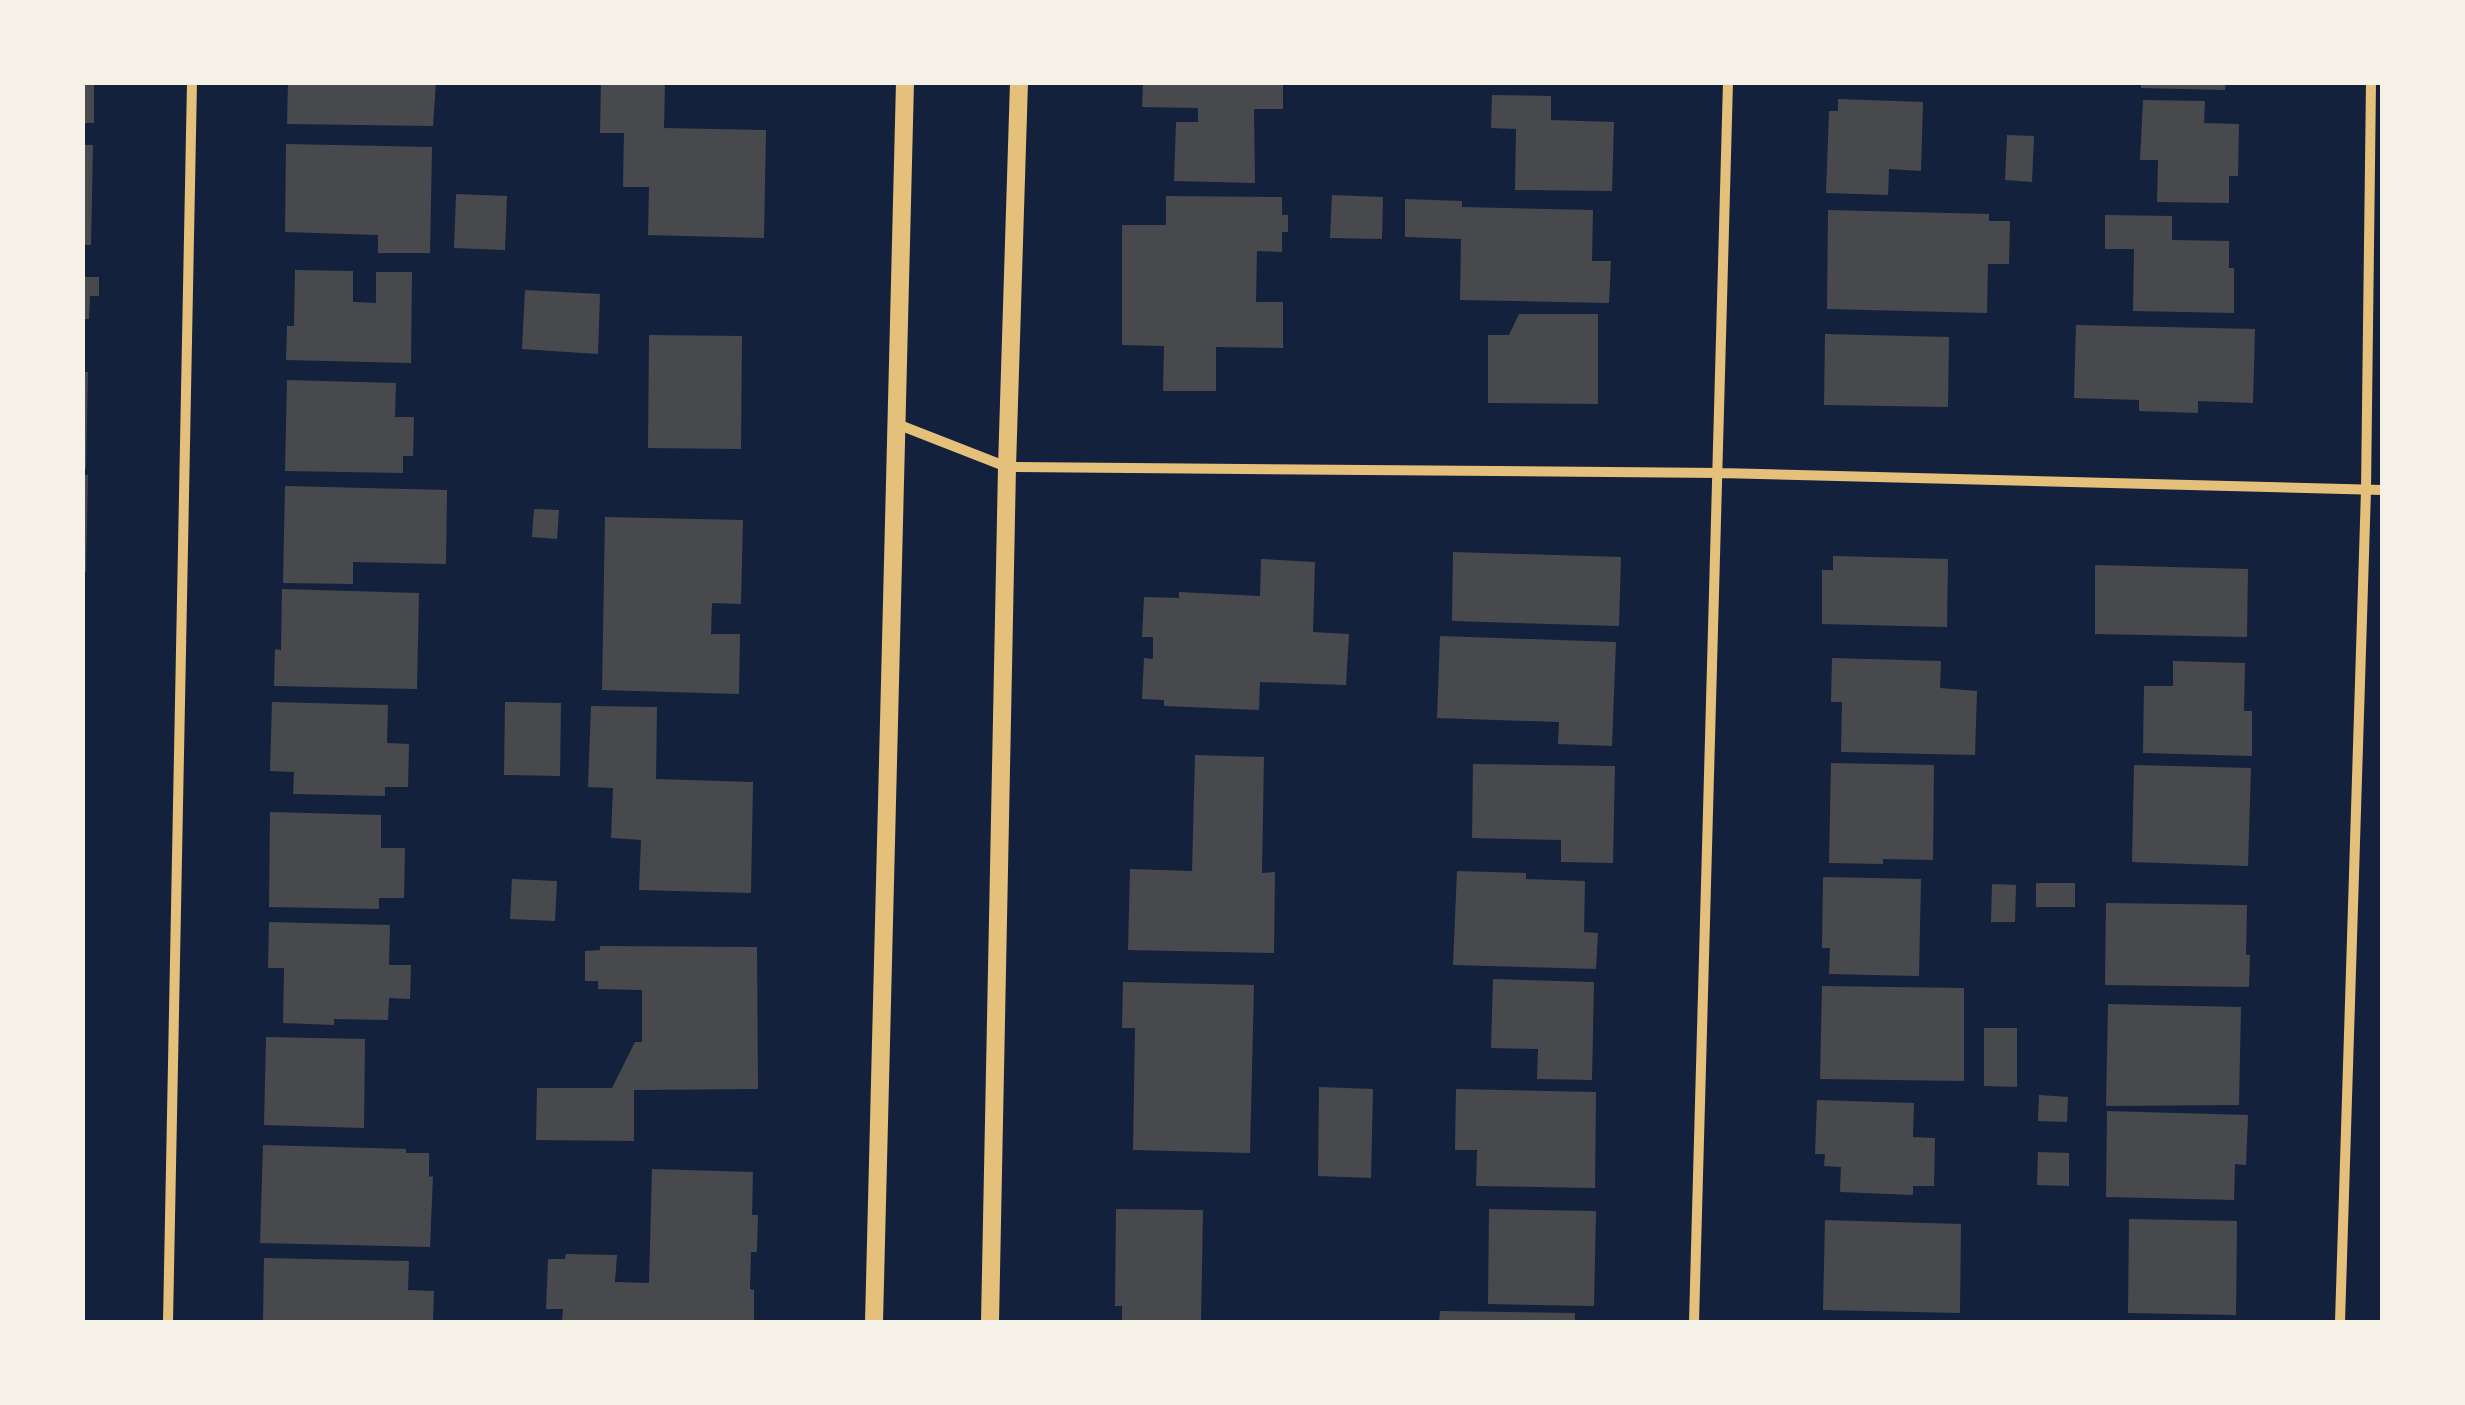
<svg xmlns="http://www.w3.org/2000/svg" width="2465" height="1405" font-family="Overpass,sans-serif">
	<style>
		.building { fill: #48494c }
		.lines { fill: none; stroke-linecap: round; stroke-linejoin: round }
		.minor { stroke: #e5c07b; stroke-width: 10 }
		.tertiary { stroke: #e5c07b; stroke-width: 18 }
	</style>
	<rect width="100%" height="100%" fill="#14213d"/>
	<path class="building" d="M 82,82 L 94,82 L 94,123 L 82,123 Z
		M 288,82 L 436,82 L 433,126 L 287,124 Z
		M 601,82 L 665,82 L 664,128 L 766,130 L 764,238 L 648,235 L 649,187 L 623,187 L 624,133 L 600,133 Z
		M 1143,82 L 1283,82 L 1283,109 L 1254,109 L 1255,183 L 1174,181 L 1176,122 L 1198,122 L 1198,108 L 1142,107 Z
		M 2141,82 L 2226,82 L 2225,90 L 2141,88 Z
		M 1492,95 L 1551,96 L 1551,120 L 1614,122 L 1612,191 L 1515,190 L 1516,129 L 1491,128 Z
		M 1838,99 L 1923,102 L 1921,171 L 1889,169 L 1888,195 L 1826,193 L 1829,111 L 1838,111 Z
		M 2143,100 L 2205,101 L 2204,123 L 2239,124 L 2238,176 L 2229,176 L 2229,203 L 2157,202 L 2158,160 L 2140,160 Z
		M 2007,135 L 2034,136 L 2032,182 L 2005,180 Z
		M 286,144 L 432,147 L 430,253 L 378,253 L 378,235 L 285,232 Z
		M 82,145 L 93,145 L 91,245 L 82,245 Z
		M 456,194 L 507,196 L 505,250 L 454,248 Z
		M 1332,195 L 1383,197 L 1382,239 L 1330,238 Z
		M 1166,196 L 1282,197 L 1282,215 L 1288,215 L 1288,232 L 1282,232 L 1282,252 L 1257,251 L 1256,302 L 1283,302 L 1283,348 L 1216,347 L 1216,391 L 1163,391 L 1164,346 L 1122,345 L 1122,225 L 1166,225 Z
		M 1405,199 L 1462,201 L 1462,207 L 1593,210 L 1592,261 L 1611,261 L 1609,303 L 1460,300 L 1461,239 L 1405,237 Z
		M 1828,210 L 1989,214 L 1989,221 L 2010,221 L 2009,264 L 1988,264 L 1987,313 L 1827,309 Z
		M 2105,215 L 2172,216 L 2172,240 L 2229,241 L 2229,268 L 2234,268 L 2234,313 L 2133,311 L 2134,249 L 2105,249 Z
		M 295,270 L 353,271 L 353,302 L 376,303 L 376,272 L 412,272 L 411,363 L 286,360 L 287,326 L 294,326 Z
		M 82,277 L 99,277 L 99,296 L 90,296 L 89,319 L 82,319 Z
		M 525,290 L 600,294 L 598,354 L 522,349 Z
		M 1519,314 L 1598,314 L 1598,404 L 1488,403 L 1488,335 L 1509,335 Z
		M 2076,325 L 2255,329 L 2253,403 L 2198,401 L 2198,413 L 2139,411 L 2139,400 L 2074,398 Z
		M 1825,334 L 1949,337 L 1948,407 L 1824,405 Z
		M 649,335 L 742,336 L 741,449 L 648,448 Z
		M 82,372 L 88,372 L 86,469 L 82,469 Z
		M 287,380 L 396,383 L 395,417 L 414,417 L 413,456 L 403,456 L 403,473 L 285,471 Z
		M 82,474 L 88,475 L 86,572 L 82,572 Z
		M 285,486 L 447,490 L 446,564 L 353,562 L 353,584 L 283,583 Z
		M 534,509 L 559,510 L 557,539 L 532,537 Z
		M 605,517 L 743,520 L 741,604 L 712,603 L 711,634 L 740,634 L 739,694 L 602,690 Z
		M 1453,552 L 1621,557 L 1619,626 L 1452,621 Z
		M 1833,556 L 1948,559 L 1947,627 L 1822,624 L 1822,570 L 1833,570 Z
		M 1261,559 L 1315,562 L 1313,632 L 1349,634 L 1346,685 L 1260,682 L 1259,710 L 1164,706 L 1164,700 L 1142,699 L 1144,658 L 1153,659 L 1153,637 L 1142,637 L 1144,597 L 1179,598 L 1179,592 L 1260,596 Z
		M 2095,565 L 2248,569 L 2247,637 L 2095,634 Z
		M 282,589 L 419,593 L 417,689 L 274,686 L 275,649 L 281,650 Z
		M 1440,636 L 1616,642 L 1612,746 L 1558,744 L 1559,722 L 1437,718 Z
		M 1832,658 L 1941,661 L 1940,688 L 1977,691 L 1975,755 L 1841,752 L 1842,702 L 1831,702 Z
		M 2173,661 L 2245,663 L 2244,711 L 2252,711 L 2252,756 L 2143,753 L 2144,686 L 2173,686 Z
		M 272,702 L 388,705 L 387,743 L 409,744 L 408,787 L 385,787 L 385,796 L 293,794 L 294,772 L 270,771 Z
		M 505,702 L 561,703 L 560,776 L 504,775 Z
		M 591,706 L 657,707 L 656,779 L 753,782 L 751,893 L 639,890 L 641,840 L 611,838 L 613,788 L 588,787 Z
		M 1195,755 L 1264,757 L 1262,873 L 1275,872 L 1274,953 L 1128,950 L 1130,869 L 1192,871 Z
		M 1831,763 L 1934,765 L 1933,860 L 1883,859 L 1883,864 L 1829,863 Z
		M 1473,764 L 1615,766 L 1613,863 L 1561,862 L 1561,840 L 1472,838 Z
		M 2134,765 L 2251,768 L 2248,866 L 2132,862 Z
		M 270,812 L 381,815 L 381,848 L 405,848 L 404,898 L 379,898 L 379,909 L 269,907 Z
		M 1457,871 L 1526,873 L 1526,879 L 1585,881 L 1584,932 L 1598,933 L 1596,969 L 1453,965 Z
		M 1823,877 L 1921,879 L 1919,976 L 1829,974 L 1830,948 L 1822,948 Z
		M 512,879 L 557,881 L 555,921 L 510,919 Z
		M 2036,883 L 2075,883 L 2075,907 L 2036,907 Z
		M 1992,884 L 2016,885 L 2015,922 L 1991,922 Z
		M 2106,903 L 2247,905 L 2246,955 L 2250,955 L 2249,987 L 2105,985 Z
		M 269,922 L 390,925 L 389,965 L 411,965 L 410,999 L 389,998 L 388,1020 L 334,1019 L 334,1025 L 283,1023 L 284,968 L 268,968 Z
		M 600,946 L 757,947 L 758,1089 L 634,1090 L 634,1141 L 536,1140 L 537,1088 L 612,1088 L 635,1042 L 642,1042 L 642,990 L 598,989 L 598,981 L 585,981 L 585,951 L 600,950 Z
		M 1493,979 L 1594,982 L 1592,1080 L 1537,1079 L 1538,1049 L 1491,1048 Z
		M 1123,982 L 1254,985 L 1250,1153 L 1133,1150 L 1135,1028 L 1122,1028 Z
		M 1822,986 L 1964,988 L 1964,1081 L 1820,1079 Z
		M 2108,1004 L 2241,1007 L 2239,1105 L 2106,1106 Z
		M 1984,1028 L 2017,1028 L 2017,1087 L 1984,1086 Z
		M 266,1037 L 365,1039 L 364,1128 L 264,1125 Z
		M 1319,1087 L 1373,1089 L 1371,1178 L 1318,1176 Z
		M 1456,1089 L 1596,1092 L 1595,1188 L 1476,1186 L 1477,1150 L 1455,1150 Z
		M 2039,1095 L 2068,1097 L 2067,1122 L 2038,1121 Z
		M 1817,1100 L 1914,1103 L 1913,1137 L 1935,1138 L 1934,1186 L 1913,1186 L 1913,1195 L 1840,1192 L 1841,1167 L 1824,1166 L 1825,1154 L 1815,1154 Z
		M 2107,1111 L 2248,1115 L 2246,1165 L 2235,1164 L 2234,1200 L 2106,1197 Z
		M 263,1145 L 406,1149 L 406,1153 L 429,1153 L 429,1177 L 433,1176 L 430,1247 L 260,1243 Z
		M 2038,1152 L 2069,1153 L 2069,1186 L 2037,1185 Z
		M 652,1169 L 753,1172 L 752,1215 L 758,1215 L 757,1252 L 751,1252 L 750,1289 L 754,1290 L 754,1320 L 562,1322 L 563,1309 L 546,1309 L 548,1259 L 565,1259 L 566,1254 L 617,1255 L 615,1282 L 649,1283 Z
		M 1116,1209 L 1203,1210 L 1201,1322 L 1122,1322 L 1122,1306 L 1115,1306 Z
		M 1489,1209 L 1596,1211 L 1594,1306 L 1488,1304 Z
		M 2129,1219 L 2237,1221 L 2236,1315 L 2128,1313 Z
		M 1825,1220 L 1961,1224 L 1960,1313 L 1823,1310 Z
		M 264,1258 L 409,1261 L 408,1290 L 434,1291 L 433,1322 L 263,1322 Z
		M 1440,1311 L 1575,1313 L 1575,1322 L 1439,1322 Z"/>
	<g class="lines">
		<path class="minor" d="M 897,424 L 1007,467 L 1720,473 L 2382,490
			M 168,1322 L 192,82
			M 1694,1322 L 1728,82
			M 2340,1322 L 2366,490 L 2371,82"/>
		<path class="tertiary" d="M 874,1322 L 905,82
			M 990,1322 L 1007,467 L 1019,82"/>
	</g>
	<rect width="2465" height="1405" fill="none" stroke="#f6f1e7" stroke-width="170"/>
</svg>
